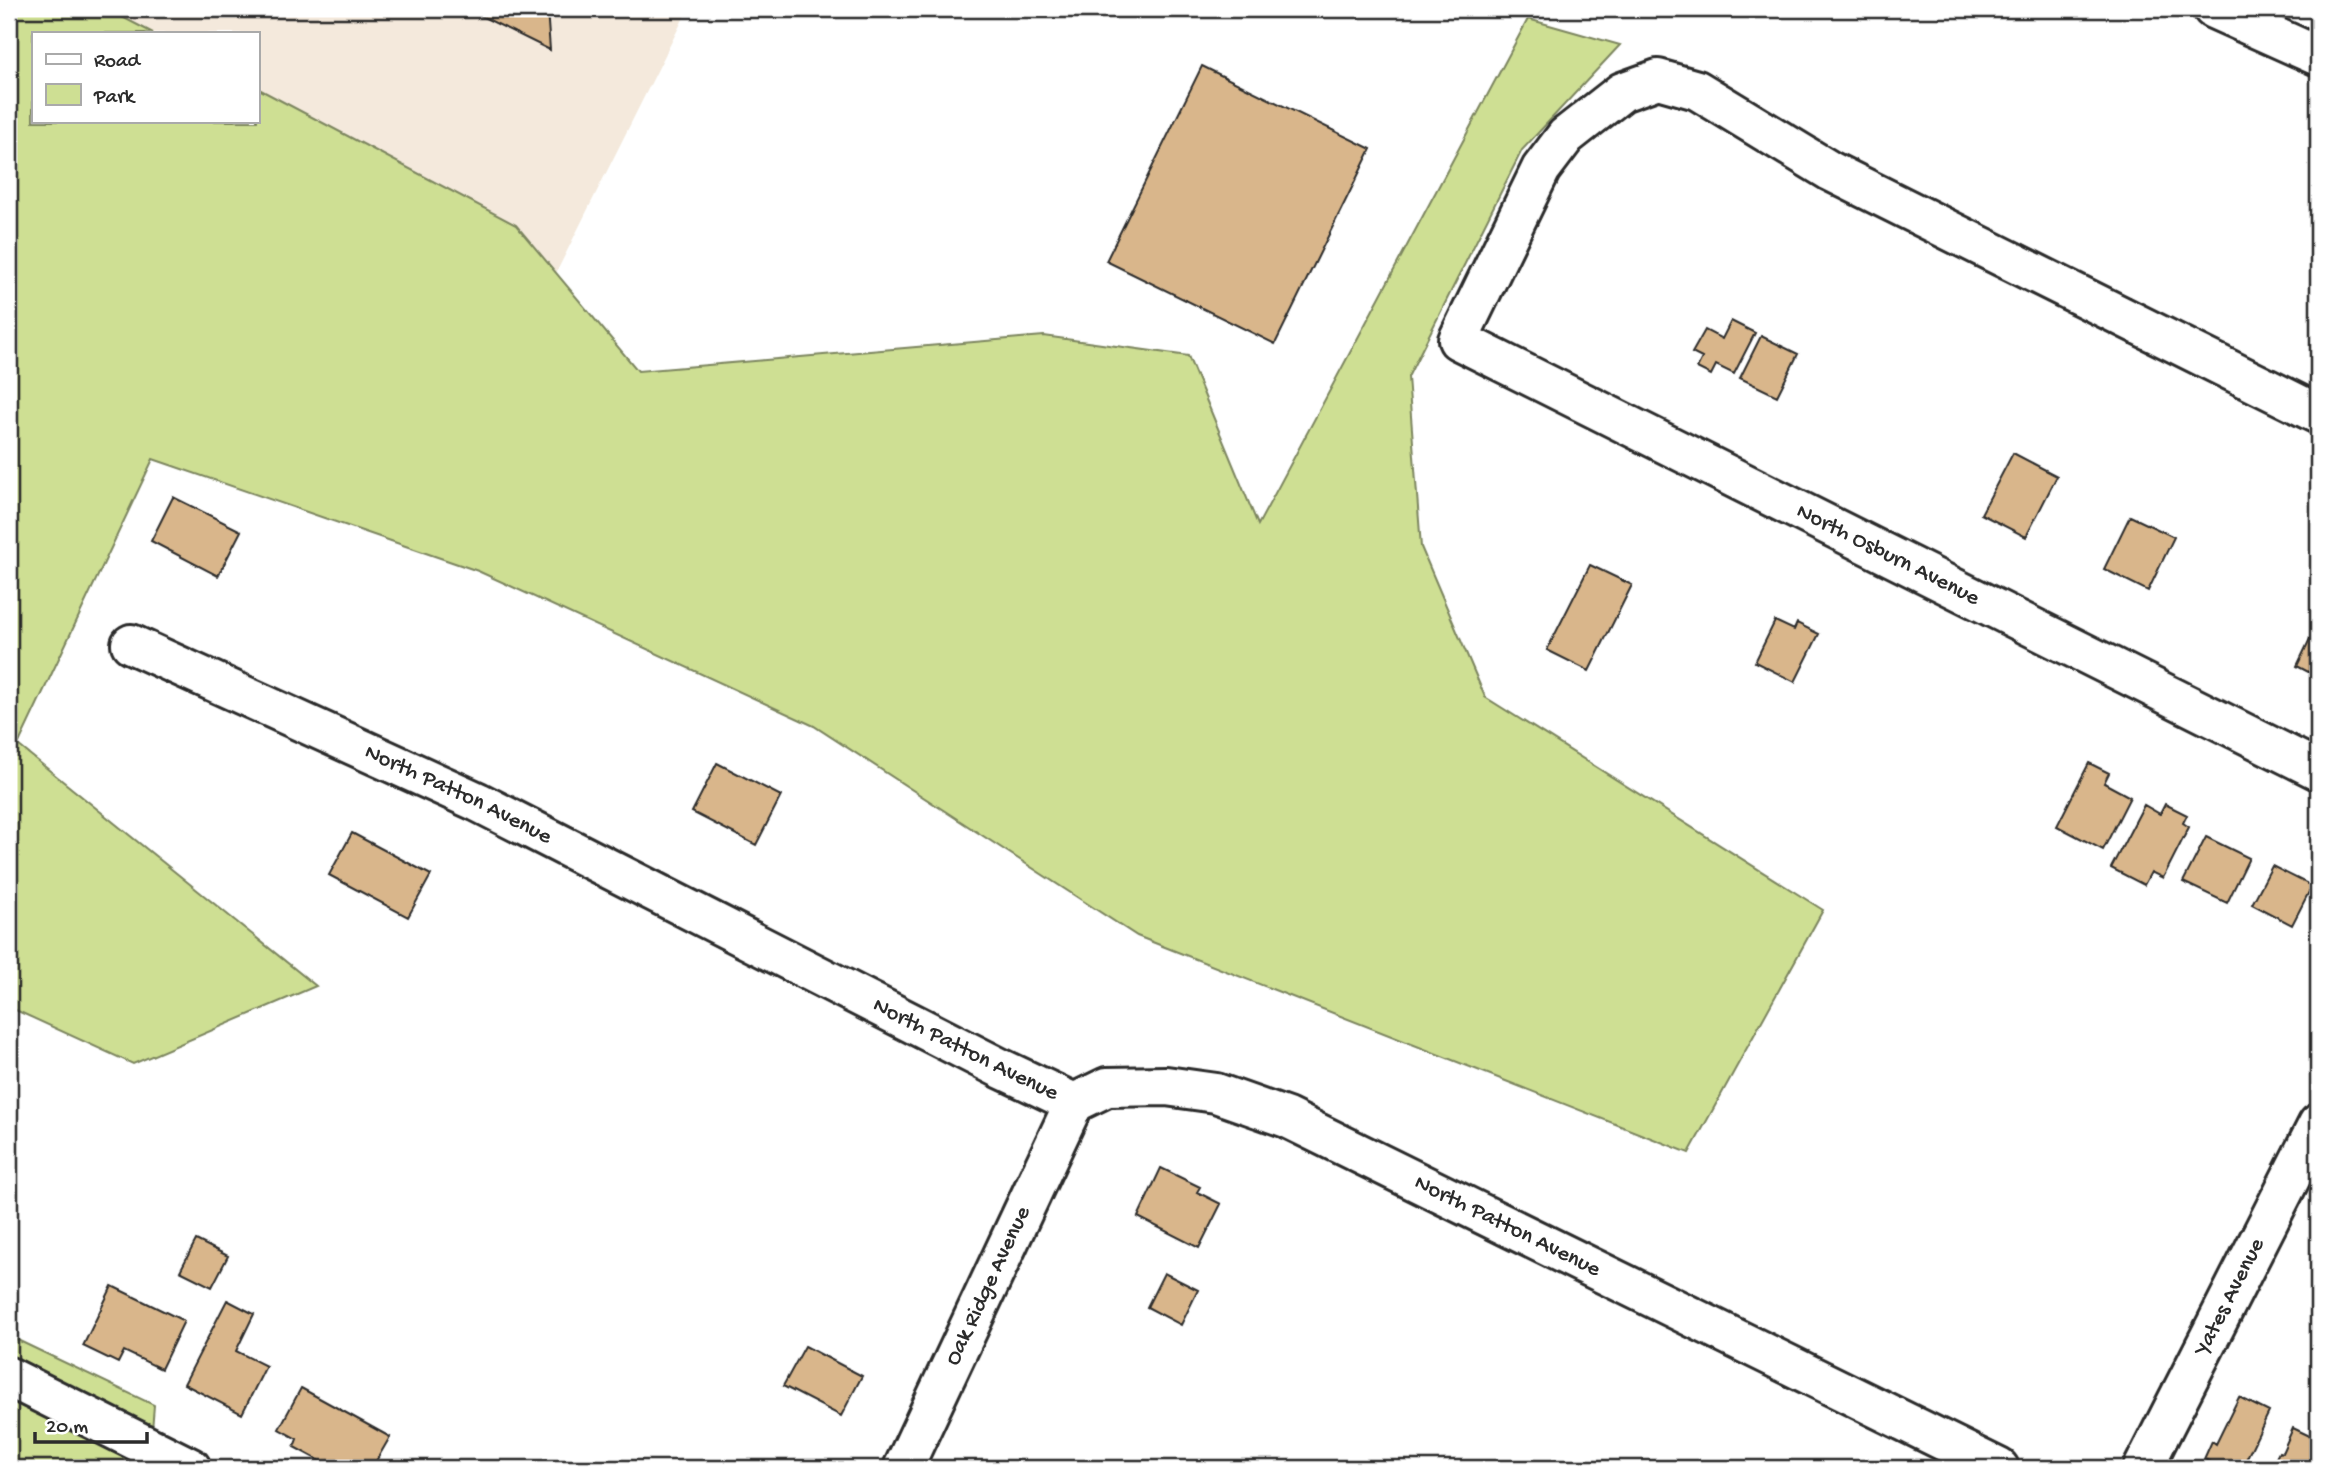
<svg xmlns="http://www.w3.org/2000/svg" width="2327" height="1477" font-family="'Gochi Hand',sans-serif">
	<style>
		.built { fill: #f4e9dc }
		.green { fill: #cedf93; stroke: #7c855f; stroke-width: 2 }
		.building { fill: #d9b68b; stroke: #2b2b2b; stroke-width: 2 }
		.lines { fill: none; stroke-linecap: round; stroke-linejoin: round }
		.minor-casing { stroke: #2b2b2b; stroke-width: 44 }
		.major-casing { stroke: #2b2b2b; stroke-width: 44 }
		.minor { stroke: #fff; stroke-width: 38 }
		.major { stroke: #fff; stroke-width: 38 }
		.labels { text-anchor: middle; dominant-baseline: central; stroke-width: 5; stroke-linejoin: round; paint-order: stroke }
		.street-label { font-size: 23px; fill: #2b2b2b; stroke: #fff }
	</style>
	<rect width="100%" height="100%" fill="#fff"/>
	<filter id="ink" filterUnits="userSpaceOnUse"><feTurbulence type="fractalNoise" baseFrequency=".0143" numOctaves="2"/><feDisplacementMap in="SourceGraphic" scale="14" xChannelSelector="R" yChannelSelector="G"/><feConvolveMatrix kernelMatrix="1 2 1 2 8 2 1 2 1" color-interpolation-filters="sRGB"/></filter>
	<g filter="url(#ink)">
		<path class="built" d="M 107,9 L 688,9 L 556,273 L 516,225 L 257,88 L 257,33 L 153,33 Z"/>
		<path class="green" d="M 9,9 L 107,9 L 153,33 L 33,33 L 33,121 L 257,121 L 257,88 L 516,225 L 638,371 L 1044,336 L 1188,356 L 1258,525 L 1528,19 L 1620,45 L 1522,150 L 1408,377 L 1421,547 L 1485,697 L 1823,910 L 1689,1153 L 1137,936 L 814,726 L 478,571 L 153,459 L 18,745 L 316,986 L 133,1064 L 9,1007 Z
			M 9,1336 L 154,1405 L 149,1468 L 9,1468 Z"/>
		<path class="building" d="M 467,9 L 547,9 L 550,50 Z
			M 1202,66 L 1371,149 L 1275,344 L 1106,261 Z
			M 1731,321 L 1755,333 L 1734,374 L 1716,365 L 1711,375 L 1697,368 L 1702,358 L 1692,353 L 1705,330 L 1722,339 Z
			M 1761,336 L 1798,354 L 1777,396 L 1740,378 Z
			M 2013,453 L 2057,476 L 2026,537 L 1981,514 Z
			M 173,497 L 241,531 L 218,576 L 151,541 Z
			M 2130,516 L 2174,537 L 2148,591 L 2104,569 Z
			M 1590,565 L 1632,585 L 1589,671 L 1547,650 Z
			M 1775,621 L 1794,630 L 1797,623 L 1819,634 L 1795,682 L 1755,662 Z
			M 2318,622 L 2318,677 L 2297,666 Z
			M 717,763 L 781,796 L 756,845 L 692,812 Z
			M 2089,763 L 2109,773 L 2104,783 L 2130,797 L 2103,850 L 2057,826 Z
			M 2165,804 L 2187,815 L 2183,823 L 2189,827 L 2163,878 L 2151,872 L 2144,885 L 2111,868 L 2144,805 L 2160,814 Z
			M 352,833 L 431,875 L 408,917 L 329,875 Z
			M 2206,837 L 2249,858 L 2227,903 L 2183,882 Z
			M 2272,866 L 2312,886 L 2292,925 L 2252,904 Z
			M 1161,1168 L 1200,1187 L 1197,1192 L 1221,1204 L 1199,1248 L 1138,1217 Z
			M 196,1240 L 228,1256 L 212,1287 L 180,1271 Z
			M 1164,1273 L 1198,1290 L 1181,1325 L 1147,1307 Z
			M 112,1286 L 184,1321 L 161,1369 L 124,1351 L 118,1363 L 83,1346 Z
			M 227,1300 L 254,1314 L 236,1351 L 266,1366 L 242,1414 L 184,1384 Z
			M 805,1346 L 862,1376 L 841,1416 L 783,1386 Z
			M 301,1388 L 390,1437 L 372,1468 L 333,1468 L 294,1447 L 297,1439 L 279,1429 Z
			M 2239,1397 L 2269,1412 L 2242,1468 L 2224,1468 L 2204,1459 L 2212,1441 L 2216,1444 Z
			M 2293,1428 L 2318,1440 L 2318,1468 L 2271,1468 L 2279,1452 L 2282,1453 Z"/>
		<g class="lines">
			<defs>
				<g id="minor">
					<path id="s1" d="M 2318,414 L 1830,171 L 1697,90 L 1658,79 L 1622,92 L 1566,136 L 1541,169 L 1458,340 L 2318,770"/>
					<path id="s2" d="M 131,644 L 478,802 L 1000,1068 L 1074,1103 L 1107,1087 L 1166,1086 L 1216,1093 L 1287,1118 L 1999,1468"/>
					<path d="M 9,1377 L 191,1468"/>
					<path id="s3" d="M 903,1468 L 1074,1103"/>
					<path id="s4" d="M 2143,1468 L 2318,1124"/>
				</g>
				<path id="major" d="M 2213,9 L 2318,56"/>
			</defs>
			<use href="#minor" class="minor-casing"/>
			<use href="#major" class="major-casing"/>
			<use href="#minor" class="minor"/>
			<use href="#major" class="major"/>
		</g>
	</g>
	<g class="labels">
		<g class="street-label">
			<text stroke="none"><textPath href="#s1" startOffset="1563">North Osburn Avenue</textPath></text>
			<text stroke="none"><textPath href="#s2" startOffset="360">North Patton Avenue</textPath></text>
			<text stroke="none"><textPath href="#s2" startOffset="928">North Patton Avenue</textPath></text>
			<text stroke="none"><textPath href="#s2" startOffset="1516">North Patton Avenue</textPath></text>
			<text stroke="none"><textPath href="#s3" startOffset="201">Oak Ridge Avenue</textPath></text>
			<text stroke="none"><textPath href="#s4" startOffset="192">Yates Avenue</textPath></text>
		</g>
	</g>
	<rect width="2327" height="1477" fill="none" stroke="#fff" stroke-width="35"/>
	<rect x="18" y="18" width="2292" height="1442" fill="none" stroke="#2b2b2b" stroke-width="2.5" filter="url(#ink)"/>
	<rect x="32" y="32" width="228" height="91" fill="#ffffff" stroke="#aaaaaa" stroke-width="2"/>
	<rect x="46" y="54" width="35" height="10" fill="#ffffff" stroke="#aaaaaa" stroke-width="2"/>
	<text x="94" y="66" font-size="21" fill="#2b2b2b">Road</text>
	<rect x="46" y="84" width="35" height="21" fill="#cedf93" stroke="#aaaaaa" stroke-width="2"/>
	<text x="94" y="102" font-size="21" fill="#2b2b2b">Park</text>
	<path d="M35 1432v10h112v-10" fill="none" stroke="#2b2b2b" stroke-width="3.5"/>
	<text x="46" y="1432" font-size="21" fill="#2b2b2b" stroke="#ffffff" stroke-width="5" paint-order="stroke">20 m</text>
</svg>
